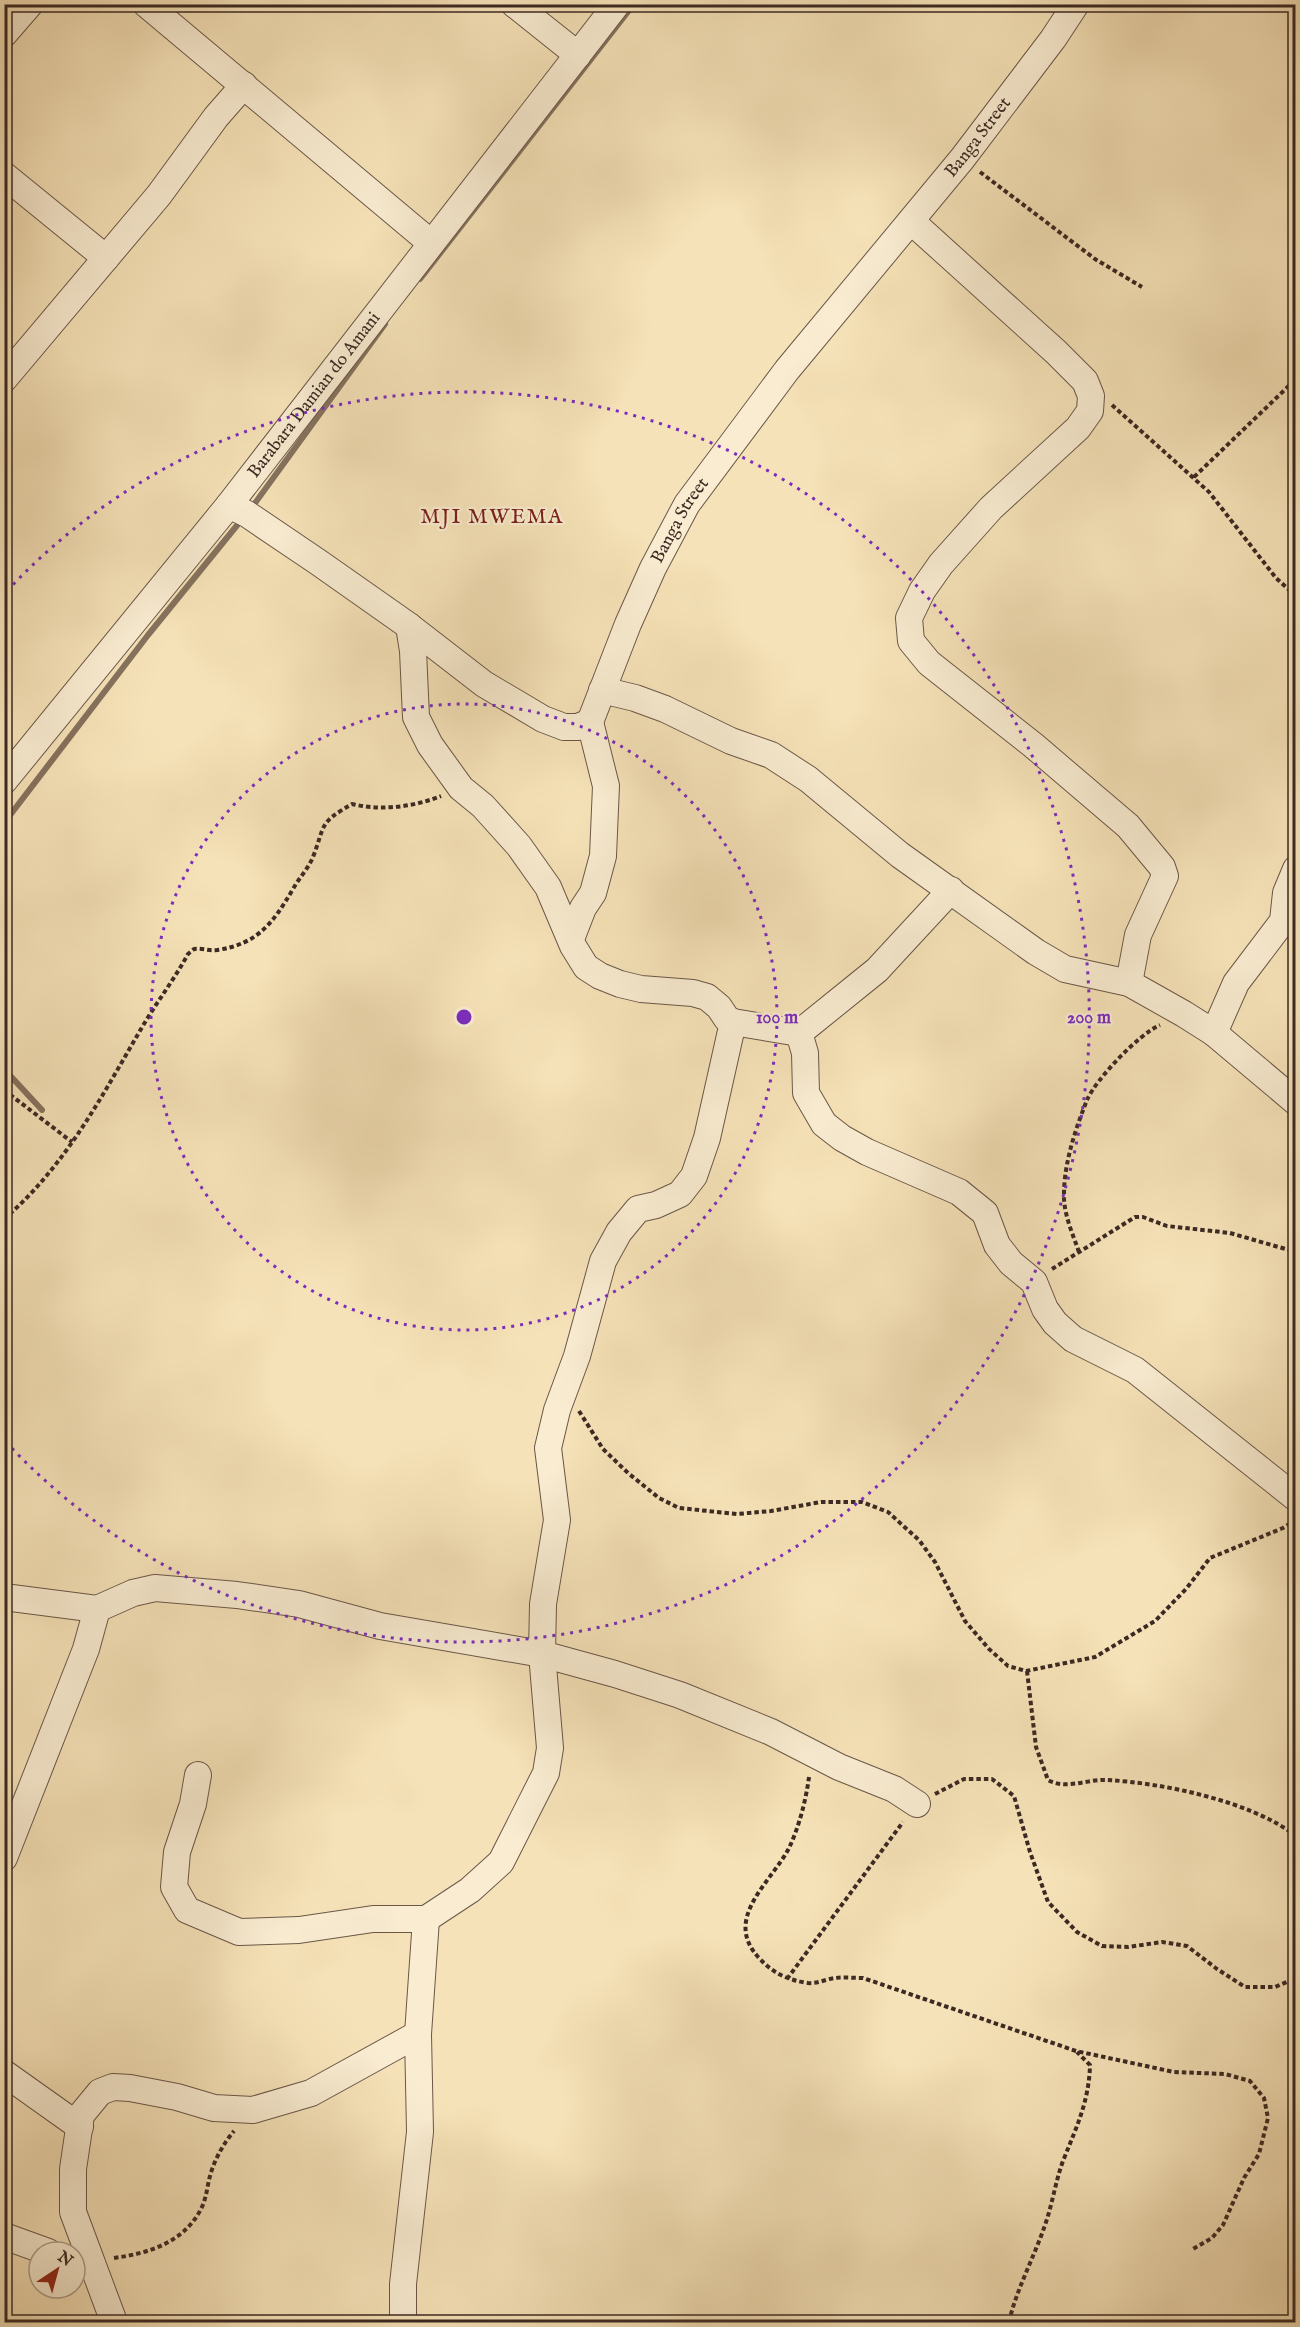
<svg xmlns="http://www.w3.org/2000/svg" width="1300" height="2327" font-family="'IM FELL English',serif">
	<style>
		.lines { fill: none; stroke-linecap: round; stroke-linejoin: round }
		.stream { stroke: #85725e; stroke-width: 6 }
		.street-casing { stroke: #6a5748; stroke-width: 28 }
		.path { stroke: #3b2923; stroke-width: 4; stroke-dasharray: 4.5 3; stroke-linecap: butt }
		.street { stroke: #f9ecd1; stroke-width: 26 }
		.ring { fill: none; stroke: #7b2cbf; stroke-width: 3; stroke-dasharray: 3 6 }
		.labels { text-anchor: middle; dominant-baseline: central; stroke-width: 4.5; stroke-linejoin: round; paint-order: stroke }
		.street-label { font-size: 18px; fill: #3b2923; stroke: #f9ecd1 }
		.quarter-label { font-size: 21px; letter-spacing: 1.5px; fill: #7a1f14; stroke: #f9ecd1 }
		.centre { fill: #7b2cbf; stroke: #f9ecd1; stroke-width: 3 }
		.ring-label { font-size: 18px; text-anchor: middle; font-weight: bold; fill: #7b2cbf; stroke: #f9ecd1; stroke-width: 4.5; stroke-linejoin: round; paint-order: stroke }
	</style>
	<rect width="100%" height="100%" fill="#f6e2b8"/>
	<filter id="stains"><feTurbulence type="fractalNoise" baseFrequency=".00333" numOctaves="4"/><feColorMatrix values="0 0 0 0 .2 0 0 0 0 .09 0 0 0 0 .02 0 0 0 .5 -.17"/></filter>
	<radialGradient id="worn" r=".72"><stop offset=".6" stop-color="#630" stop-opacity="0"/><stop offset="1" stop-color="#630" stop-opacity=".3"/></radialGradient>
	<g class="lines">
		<path class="stream" d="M 420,279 L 634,4
			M 250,510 L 385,324
			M 4,823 L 148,635 L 243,518
			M 4,1069 L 42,1110"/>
		<defs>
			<g id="street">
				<path d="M 146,4 L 431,243"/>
				<path d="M 514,4 L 578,55"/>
				<path d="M 4,34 L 30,4"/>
				<path d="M 4,175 L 106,258"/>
				<path d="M 911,221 L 1056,352 L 1085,381 L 1091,396 L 1090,411 L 1078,428 L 991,508 L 941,564 L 922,591 L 909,618 L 911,641 L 929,663 L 1033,745 L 1128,826 L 1162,867 L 1165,876 L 1138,935 L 1129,983"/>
				<path d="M 4,379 L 159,195 L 216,117 L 244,85"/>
				<path id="s1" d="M 229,505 L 247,514 L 318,562 L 409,626 L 484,684 L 543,719 L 564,727 L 578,727 L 590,722 L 628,624 L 653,568 L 687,504 L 787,370 L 962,159 L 1053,39 L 1076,4"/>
				<path d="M 602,690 L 635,698 L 665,709 L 731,741 L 771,755 L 808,779 L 900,855 L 1036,952 L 1065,969 L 1129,983 L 1184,1014 L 1214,1033 L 1296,1102"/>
				<path id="s2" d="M 4,781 L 229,505 L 617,4"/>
				<path d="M 571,939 L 583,908 L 593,893 L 603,856 L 606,786 L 590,722"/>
				<path d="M 733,1022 L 799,1033 L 805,1053 L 806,1093 L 824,1124 L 842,1138 L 867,1152 L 959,1192 L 985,1213 L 997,1245 L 1011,1263 L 1034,1282 L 1045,1309 L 1055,1323 L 1073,1339 L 1135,1370 L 1296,1498"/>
				<path d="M 799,1033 L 877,970 L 951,890"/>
				<path d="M 1214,1033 L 1236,983 L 1283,921 L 1286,893 L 1296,869"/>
				<path d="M 4,1597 L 97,1609 L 133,1593 L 155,1588 L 237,1595 L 299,1604 L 380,1626 L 542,1654 L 615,1674 L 680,1695 L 771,1732 L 839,1767 L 894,1789 L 917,1804"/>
				<path d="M 198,1775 L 193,1804 L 177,1852 L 174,1887 L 187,1910 L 239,1932 L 299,1930 L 373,1919 L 426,1919 L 470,1890 L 501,1862 L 546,1773 L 550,1748 L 542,1654 L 543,1604 L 557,1520 L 548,1448 L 557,1410 L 577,1356 L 603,1261 L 619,1232 L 638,1209 L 656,1205 L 680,1194 L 694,1176 L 707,1138 L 733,1022 L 727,1019 L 719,1007 L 707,997 L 693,993 L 641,989 L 620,984 L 600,976 L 586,967 L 573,946 L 548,887 L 519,846 L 483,806 L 461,788 L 430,745 L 416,717 L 413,651 L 409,626"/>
				<path d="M 4,1858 L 86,1649 L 97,1609"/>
				<path d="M 4,2073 L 80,2127"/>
				<path d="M 4,2236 L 48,2252"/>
				<path d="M 114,2322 L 73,2212 L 73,2169 L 81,2115 L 100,2092 L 113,2087 L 130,2088 L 177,2097 L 214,2108 L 253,2110 L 311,2093 L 418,2034"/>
				<path d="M 403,2322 L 403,2284 L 420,2132 L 418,2034 L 426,1919"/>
			</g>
		</defs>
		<use href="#street" class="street-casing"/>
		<path class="path" d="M 980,172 L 1095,259 L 1142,287
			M 1112,405 L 1209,492 L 1276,578 L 1296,596
			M 1194,477 L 1296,379
			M 4,1090 L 72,1142
			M 4,1219 C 65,1167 102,1096 141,1029 C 156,1003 174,980 188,954 L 194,949 C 202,948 209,951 217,950 C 258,944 273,923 293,889 C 299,878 308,869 313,857 C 326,823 318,824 352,804 C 382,811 413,807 441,796
			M 1079,1252 C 1073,1235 1065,1217 1064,1199 C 1063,1166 1075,1130 1087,1100 C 1096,1079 1139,1034 1160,1025
			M 1052,1269 L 1135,1217 L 1143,1217 L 1167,1226 L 1230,1233 L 1296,1252
			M 579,1411 L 603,1449 L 628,1473 L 659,1498 L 679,1508 L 737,1514 L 771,1511 L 821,1502 L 862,1502 L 888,1512 L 919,1540 L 935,1562 L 965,1621 L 989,1649 L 1008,1666 L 1026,1671 L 1095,1657 L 1155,1621 L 1186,1589 L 1210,1558 L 1283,1528 L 1294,1521
			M 1027,1671 L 1036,1747 L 1048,1780 C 1066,1790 1087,1779 1107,1780 C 1163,1783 1251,1801 1296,1836
			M 809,1777 C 806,1800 799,1827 789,1848 C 771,1883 721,1919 760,1959 C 774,1974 788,1980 808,1983 C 817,1984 826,1979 835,1978 C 844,1977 854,1978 863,1978 L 1076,2051 L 1174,2072 L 1225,2074 L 1250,2081 L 1264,2098 L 1268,2118 L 1259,2154 L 1244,2178 L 1223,2225 L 1212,2238 L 1191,2250
			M 935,1794 L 964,1779 L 992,1779 L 1014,1796 L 1030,1852 L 1048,1902 L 1077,1932 L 1102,1946 L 1128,1947 L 1162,1942 L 1187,1946 L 1217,1969 L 1245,1987 L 1275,1987 L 1296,1978
			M 787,1979 L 903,1822
			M 114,2258 C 150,2253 185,2242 202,2207 C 206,2198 207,2189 209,2180 C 213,2162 223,2144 234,2131
			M 1009,2322 C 1017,2287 1036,2254 1047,2219 C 1053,2200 1056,2180 1063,2161 C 1076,2128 1089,2102 1090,2065 L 1077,2052"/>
		<use href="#street" class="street"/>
	</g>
	<g class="ring">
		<circle cx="464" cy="1017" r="313"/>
		<path d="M7 591A625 625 0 1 1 7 1443"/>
	</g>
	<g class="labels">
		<g class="street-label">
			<text stroke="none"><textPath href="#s1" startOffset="1137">Banga Street</textPath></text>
			<text stroke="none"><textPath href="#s2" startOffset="495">Barabara Damian do Amani</textPath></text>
			<text stroke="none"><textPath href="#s1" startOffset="651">Banga Street</textPath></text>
		</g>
		<g class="quarter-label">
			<text x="492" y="517">MJI MWEMA</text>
		</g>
	</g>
	<circle cx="464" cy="1017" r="9" class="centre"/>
	<g class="ring-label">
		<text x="777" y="1023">100 m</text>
		<text x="1089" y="1023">200 m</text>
	</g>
	<rect width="1300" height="2327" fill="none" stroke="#f6e2b8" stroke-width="24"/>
	<rect x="6" y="6" width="1288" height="2315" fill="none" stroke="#3b2923" stroke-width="3"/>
	<rect x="12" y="12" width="1276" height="2303" fill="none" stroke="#3b2923" stroke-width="1.5"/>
	<g transform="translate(57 2270) rotate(36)"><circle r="28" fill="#f9ecd1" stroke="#ad9e8b" stroke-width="1.5"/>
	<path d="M0-4.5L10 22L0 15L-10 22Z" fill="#8f2418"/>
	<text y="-9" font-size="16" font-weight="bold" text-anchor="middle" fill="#3b2923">N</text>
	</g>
	<rect width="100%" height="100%" filter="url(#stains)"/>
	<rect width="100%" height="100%" fill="url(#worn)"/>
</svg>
